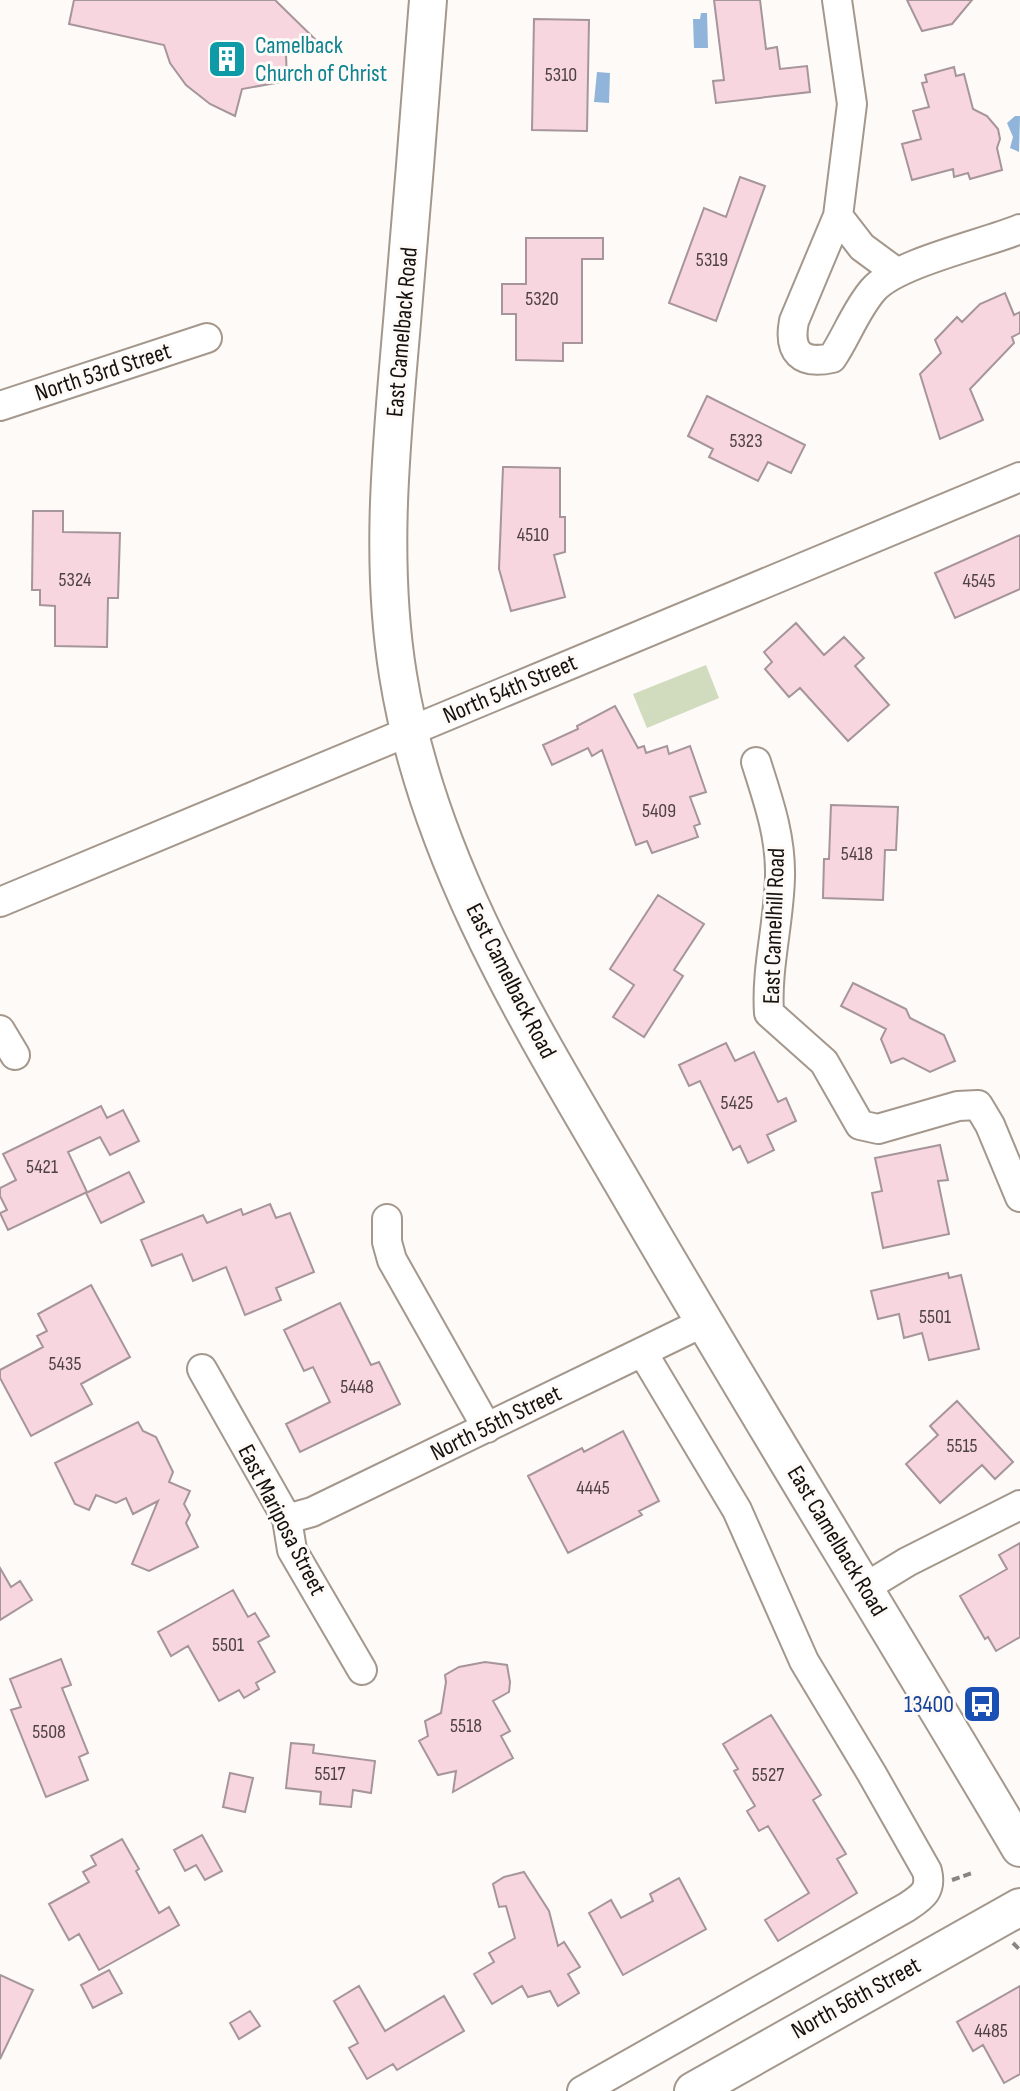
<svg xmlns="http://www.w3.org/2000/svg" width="1020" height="2091" font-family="'Sofia Sans Condensed',sans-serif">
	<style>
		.green { fill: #d0dcbd }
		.water { fill: #91b4da }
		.building { fill: #f8d6e0; stroke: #a6959a; stroke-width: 2 }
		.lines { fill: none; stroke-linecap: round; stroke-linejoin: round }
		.minor-casing { stroke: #a4978c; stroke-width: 32 }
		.major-casing { stroke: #a4978c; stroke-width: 40 }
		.path { stroke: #888582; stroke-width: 4; stroke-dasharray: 8 4; stroke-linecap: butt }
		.minor { stroke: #fff; stroke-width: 28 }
		.major { stroke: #fff; stroke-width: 36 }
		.labels { text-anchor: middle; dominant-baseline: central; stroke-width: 6; stroke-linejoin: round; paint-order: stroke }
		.number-label { font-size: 20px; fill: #4e4242 }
		.culture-label { font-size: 24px; fill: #0d838f; stroke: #fdfaf8; text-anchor: start }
		.street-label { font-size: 24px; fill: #15110d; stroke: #fdfaf8 }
		.transit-label { font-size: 24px; fill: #164399; stroke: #fdfaf8; text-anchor: end }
	</style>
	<rect width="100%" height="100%" fill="#fdfaf8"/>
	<path class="green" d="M 706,665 L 719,698 L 647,728 L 633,694 Z"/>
	<path class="water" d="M 701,13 L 707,13 L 708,48 L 694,48 L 693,19 L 700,19 Z
		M 597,72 L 610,73 L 609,103 L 594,102 Z
		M 1015,116 L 1020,116 L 1019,152 L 1010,148 L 1013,137 L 1007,123 Z"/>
	<path class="building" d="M 74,0 L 275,0 L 321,45 L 286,54 L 287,81 L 242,89 L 235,116 L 210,104 L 186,85 L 170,63 L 164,45 L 69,24 Z
		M 714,0 L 760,0 L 766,49 L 777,47 L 780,69 L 807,66 L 810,92 L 716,103 L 713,81 L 724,80 Z
		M 907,0 L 972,0 L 952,24 L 922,31 Z
		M 534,19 L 589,20 L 587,131 L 532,130 Z
		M 954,67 L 956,76 L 964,74 L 973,109 L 987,116 L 998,129 L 1000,139 L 997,148 L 1002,170 L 970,179 L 968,173 L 954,177 L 953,169 L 912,180 L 902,144 L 921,139 L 913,111 L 929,107 L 922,83 L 927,82 L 925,75 Z
		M 740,177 L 765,186 L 716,321 L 669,303 L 704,208 L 726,217 Z
		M 526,238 L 603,238 L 603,259 L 582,259 L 582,343 L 563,343 L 563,361 L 516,360 L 516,314 L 502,314 L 502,284 L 526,284 Z
		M 1005,293 L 1014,315 L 1020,312 L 1020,333 L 1012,337 L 1014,343 L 970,389 L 983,420 L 940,439 L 920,374 L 941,353 L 935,340 L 957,317 L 962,322 L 980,304 Z
		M 707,396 L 805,445 L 791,473 L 768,462 L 758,481 L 709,457 L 713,449 L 688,436 Z
		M 503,467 L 560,468 L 560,517 L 565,517 L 565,552 L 554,555 L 565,597 L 511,611 L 499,569 Z
		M 33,511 L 63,511 L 63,532 L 120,533 L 118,598 L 108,598 L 107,647 L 55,646 L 55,606 L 40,605 L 40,590 L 32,590 Z
		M 1020,535 L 1020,589 L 955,618 L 935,573 Z
		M 796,623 L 824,655 L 844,637 L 864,658 L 855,666 L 889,705 L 848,741 L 800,688 L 789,697 L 765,669 L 772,662 L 764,652 Z
		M 615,706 L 638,748 L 644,746 L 646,753 L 667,746 L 669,754 L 690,746 L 706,792 L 690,797 L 700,824 L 694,826 L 698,837 L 652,853 L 647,841 L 636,845 L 602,750 L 592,756 L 588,748 L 552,765 L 543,745 L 578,729 L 577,726 Z
		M 831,805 L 898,807 L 896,850 L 885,850 L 883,900 L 823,898 L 824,859 L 829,859 Z
		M 658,895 L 704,924 L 674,970 L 683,976 L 644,1037 L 613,1017 L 634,985 L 610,969 Z
		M 853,983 L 906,1009 L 910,1018 L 944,1035 L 955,1061 L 930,1072 L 903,1058 L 891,1063 L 881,1039 L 886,1029 L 841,1006 Z
		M 726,1043 L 735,1061 L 754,1052 L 778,1102 L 786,1098 L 796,1121 L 767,1135 L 774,1150 L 748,1163 L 740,1146 L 733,1150 L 700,1081 L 689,1086 L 679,1065 Z
		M 101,1106 L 107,1118 L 123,1110 L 139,1141 L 110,1155 L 100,1137 L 68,1152 L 87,1192 L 8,1230 L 0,1213 L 7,1210 L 0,1196 L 0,1188 L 16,1180 L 3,1154 Z
		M 940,1145 L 948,1180 L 938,1181 L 949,1234 L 883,1248 L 872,1193 L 882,1191 L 875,1158 Z
		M 129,1172 L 144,1202 L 101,1223 L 86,1193 Z
		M 270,1204 L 276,1218 L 290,1213 L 314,1272 L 276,1288 L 281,1300 L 245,1315 L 226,1267 L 193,1281 L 182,1254 L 152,1266 L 141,1240 L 203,1215 L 207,1223 L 241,1209 L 243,1215 Z
		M 948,1273 L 949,1278 L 961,1275 L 979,1349 L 929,1360 L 922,1333 L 904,1338 L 899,1314 L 878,1319 L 871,1291 Z
		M 91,1285 L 130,1357 L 81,1384 L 92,1404 L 31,1436 L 0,1378 L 0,1370 L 43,1347 L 37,1336 L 47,1331 L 38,1314 Z
		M 340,1303 L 371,1365 L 379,1362 L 400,1404 L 300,1452 L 286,1424 L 330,1402 L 313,1367 L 304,1371 L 284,1330 Z
		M 957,1401 L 1013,1462 L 995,1479 L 982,1465 L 940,1503 L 906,1464 L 938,1435 L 930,1426 Z
		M 138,1422 L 143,1431 L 156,1437 L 173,1472 L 169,1482 L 190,1491 L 184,1504 L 190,1515 L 186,1523 L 198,1547 L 149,1571 L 132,1564 L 158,1501 L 133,1514 L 126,1498 L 116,1503 L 96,1495 L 89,1510 L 75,1504 L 55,1463 Z
		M 623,1431 L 659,1501 L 639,1511 L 642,1515 L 568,1553 L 528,1476 L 582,1448 L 584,1452 Z
		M 1020,1543 L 1020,1637 L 996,1651 L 988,1637 L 985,1639 L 960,1596 L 1007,1569 L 999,1555 Z
		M 0,1568 L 11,1587 L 20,1581 L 32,1600 L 0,1620 Z
		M 233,1590 L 248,1617 L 255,1613 L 269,1636 L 258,1642 L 275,1672 L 256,1683 L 259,1689 L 244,1698 L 239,1690 L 219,1701 L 188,1646 L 171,1656 L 158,1632 Z
		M 61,1659 L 71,1685 L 62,1688 L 88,1753 L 79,1757 L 88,1780 L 46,1797 L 11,1710 L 21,1707 L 10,1679 Z
		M 485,1662 L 507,1665 L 510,1682 L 509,1692 L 493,1701 L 510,1731 L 501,1736 L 513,1758 L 453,1792 L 456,1771 L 438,1775 L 419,1741 L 428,1736 L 425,1721 L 441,1713 L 446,1682 L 445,1675 L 459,1667 Z
		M 771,1715 L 821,1795 L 813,1800 L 846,1854 L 837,1859 L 857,1893 L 778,1941 L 765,1920 L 809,1893 L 768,1826 L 759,1831 L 747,1811 L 755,1806 L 734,1771 L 738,1769 L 723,1744 Z
		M 291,1743 L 314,1745 L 313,1753 L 375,1761 L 371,1793 L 353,1790 L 351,1807 L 320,1804 L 321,1792 L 286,1788 Z
		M 230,1773 L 253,1778 L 245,1812 L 223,1807 Z
		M 202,1835 L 222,1871 L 205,1880 L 196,1865 L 185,1871 L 174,1850 Z
		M 122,1839 L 139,1869 L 136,1871 L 159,1913 L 169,1907 L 179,1925 L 99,1970 L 79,1934 L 69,1940 L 49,1904 L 89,1882 L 83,1872 L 96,1865 L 91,1856 Z
		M 524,1872 L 549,1911 L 558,1946 L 564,1942 L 580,1967 L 568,1974 L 579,1993 L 558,2006 L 550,1991 L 528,1997 L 522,1986 L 492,2004 L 474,1974 L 494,1962 L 489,1953 L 515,1938 L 506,1906 L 499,1907 L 493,1884 L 504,1877 Z
		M 679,1878 L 706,1929 L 623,1975 L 589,1913 L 611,1900 L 621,1918 L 653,1901 L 650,1894 Z
		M 109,1970 L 122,1993 L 93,2008 L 81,1985 Z
		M 0,1975 L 33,1990 L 0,2059 Z
		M 359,1986 L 385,2031 L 444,1996 L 464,2031 L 397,2070 L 393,2064 L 367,2079 L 349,2048 L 358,2043 L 334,2001 Z
		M 1020,1986 L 1020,2074 L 1004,2083 L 983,2045 L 973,2051 L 957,2022 Z
		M 250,2011 L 260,2026 L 239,2039 L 230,2023 Z"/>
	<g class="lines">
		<defs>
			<path id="minor" d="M 837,0 L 852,104 L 838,216 L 794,321 C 788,352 801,365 832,358 C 847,336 855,311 873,290 C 896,263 984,244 1020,229
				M 838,216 L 862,247 L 896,272
				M 0,406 L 207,338
				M 756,762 C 768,800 781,836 780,877 C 779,923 766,968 769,1013 L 824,1062 L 860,1125 L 878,1129 L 958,1106 L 978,1105 L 990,1125 L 1020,1197
				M 0,902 L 1020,477
				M 0,1030 L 15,1055
				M 387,1219 L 387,1242 L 392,1260 L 487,1428
				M 202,1369 L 287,1519 L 292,1550 L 362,1670
				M 287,1519 L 312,1512 L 704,1322
				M 866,1587 L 907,1562 L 1020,1505
				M 582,2091 L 907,1907 C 922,1897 932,1891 927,1871 L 872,1774 L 804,1661 L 737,1510 L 643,1353"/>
			<path id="major" d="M 428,0 C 420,107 411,215 402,322 C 392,439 379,558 398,675 C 429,869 539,1039 636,1206 C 761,1421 893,1633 1020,1848
				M 693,2091 L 1020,1907"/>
		</defs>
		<use href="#minor" class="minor-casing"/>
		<use href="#major" class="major-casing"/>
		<path class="path" d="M 952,1880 L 972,1873
			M 1013,1943 L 1020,1950"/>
		<use href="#minor" class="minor"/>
		<use href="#major" class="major"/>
	</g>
	<defs>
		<symbol id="building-square" viewBox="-11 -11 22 22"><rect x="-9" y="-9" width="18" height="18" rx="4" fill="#0f9aa8" stroke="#fdfaf8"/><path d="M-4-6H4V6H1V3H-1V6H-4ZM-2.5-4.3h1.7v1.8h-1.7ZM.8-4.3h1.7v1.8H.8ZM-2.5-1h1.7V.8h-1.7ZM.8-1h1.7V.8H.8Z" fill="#fff"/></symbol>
		<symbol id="bus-square" viewBox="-11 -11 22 22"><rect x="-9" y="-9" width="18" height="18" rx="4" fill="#1a4fb4" stroke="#fdfaf8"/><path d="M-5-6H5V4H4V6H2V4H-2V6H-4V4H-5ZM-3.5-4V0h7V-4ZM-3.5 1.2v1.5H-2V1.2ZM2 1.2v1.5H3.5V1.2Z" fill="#fff"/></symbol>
	</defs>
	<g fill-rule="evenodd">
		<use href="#building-square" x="205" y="37" width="44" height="44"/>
		<use href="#bus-square" x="960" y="1682" width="44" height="44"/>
	</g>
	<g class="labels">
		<g class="number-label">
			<text x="561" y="75">5310</text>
			<text x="712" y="260">5319</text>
			<text x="542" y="299">5320</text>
			<text x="746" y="441">5323</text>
			<text x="533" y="535">4510</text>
			<text x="75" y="580">5324</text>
			<text x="979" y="581">4545</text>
			<text x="659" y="811">5409</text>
			<text x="857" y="854">5418</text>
			<text x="737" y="1103">5425</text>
			<text x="42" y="1167">5421</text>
			<text x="935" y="1317">5501</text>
			<text x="65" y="1364">5435</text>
			<text x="357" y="1387">5448</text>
			<text x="962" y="1446">5515</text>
			<text x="593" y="1488">4445</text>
			<text x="228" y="1645">5501</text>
			<text x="466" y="1726">5518</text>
			<text x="49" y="1732">5508</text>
			<text x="330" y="1774">5517</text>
			<text x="768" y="1775">5527</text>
			<text x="991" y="2031">4485</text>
		</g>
		<g class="culture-label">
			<text x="255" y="45">Camelback<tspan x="255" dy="28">Church of Christ</tspan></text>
		</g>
		<g class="street-label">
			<text transform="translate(402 332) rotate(-85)">East Camelback Road</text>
			<text transform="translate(103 372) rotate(-18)">North 53rd Street</text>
			<text transform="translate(510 689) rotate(-23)">North 54th Street</text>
			<text transform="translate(774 926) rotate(-88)">East Camelhill Road</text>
			<text transform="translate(511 981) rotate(63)">East Camelback Road</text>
			<text transform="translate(496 1423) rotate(-26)">North 55th Street</text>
			<text transform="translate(282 1520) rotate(63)">East Mariposa Street</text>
			<text transform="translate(837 1541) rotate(59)">East Camelback Road</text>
			<text transform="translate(856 1998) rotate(-29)">North 56th Street</text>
		</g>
		<g class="transit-label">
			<text x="954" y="1704">13400</text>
		</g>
	</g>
</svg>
